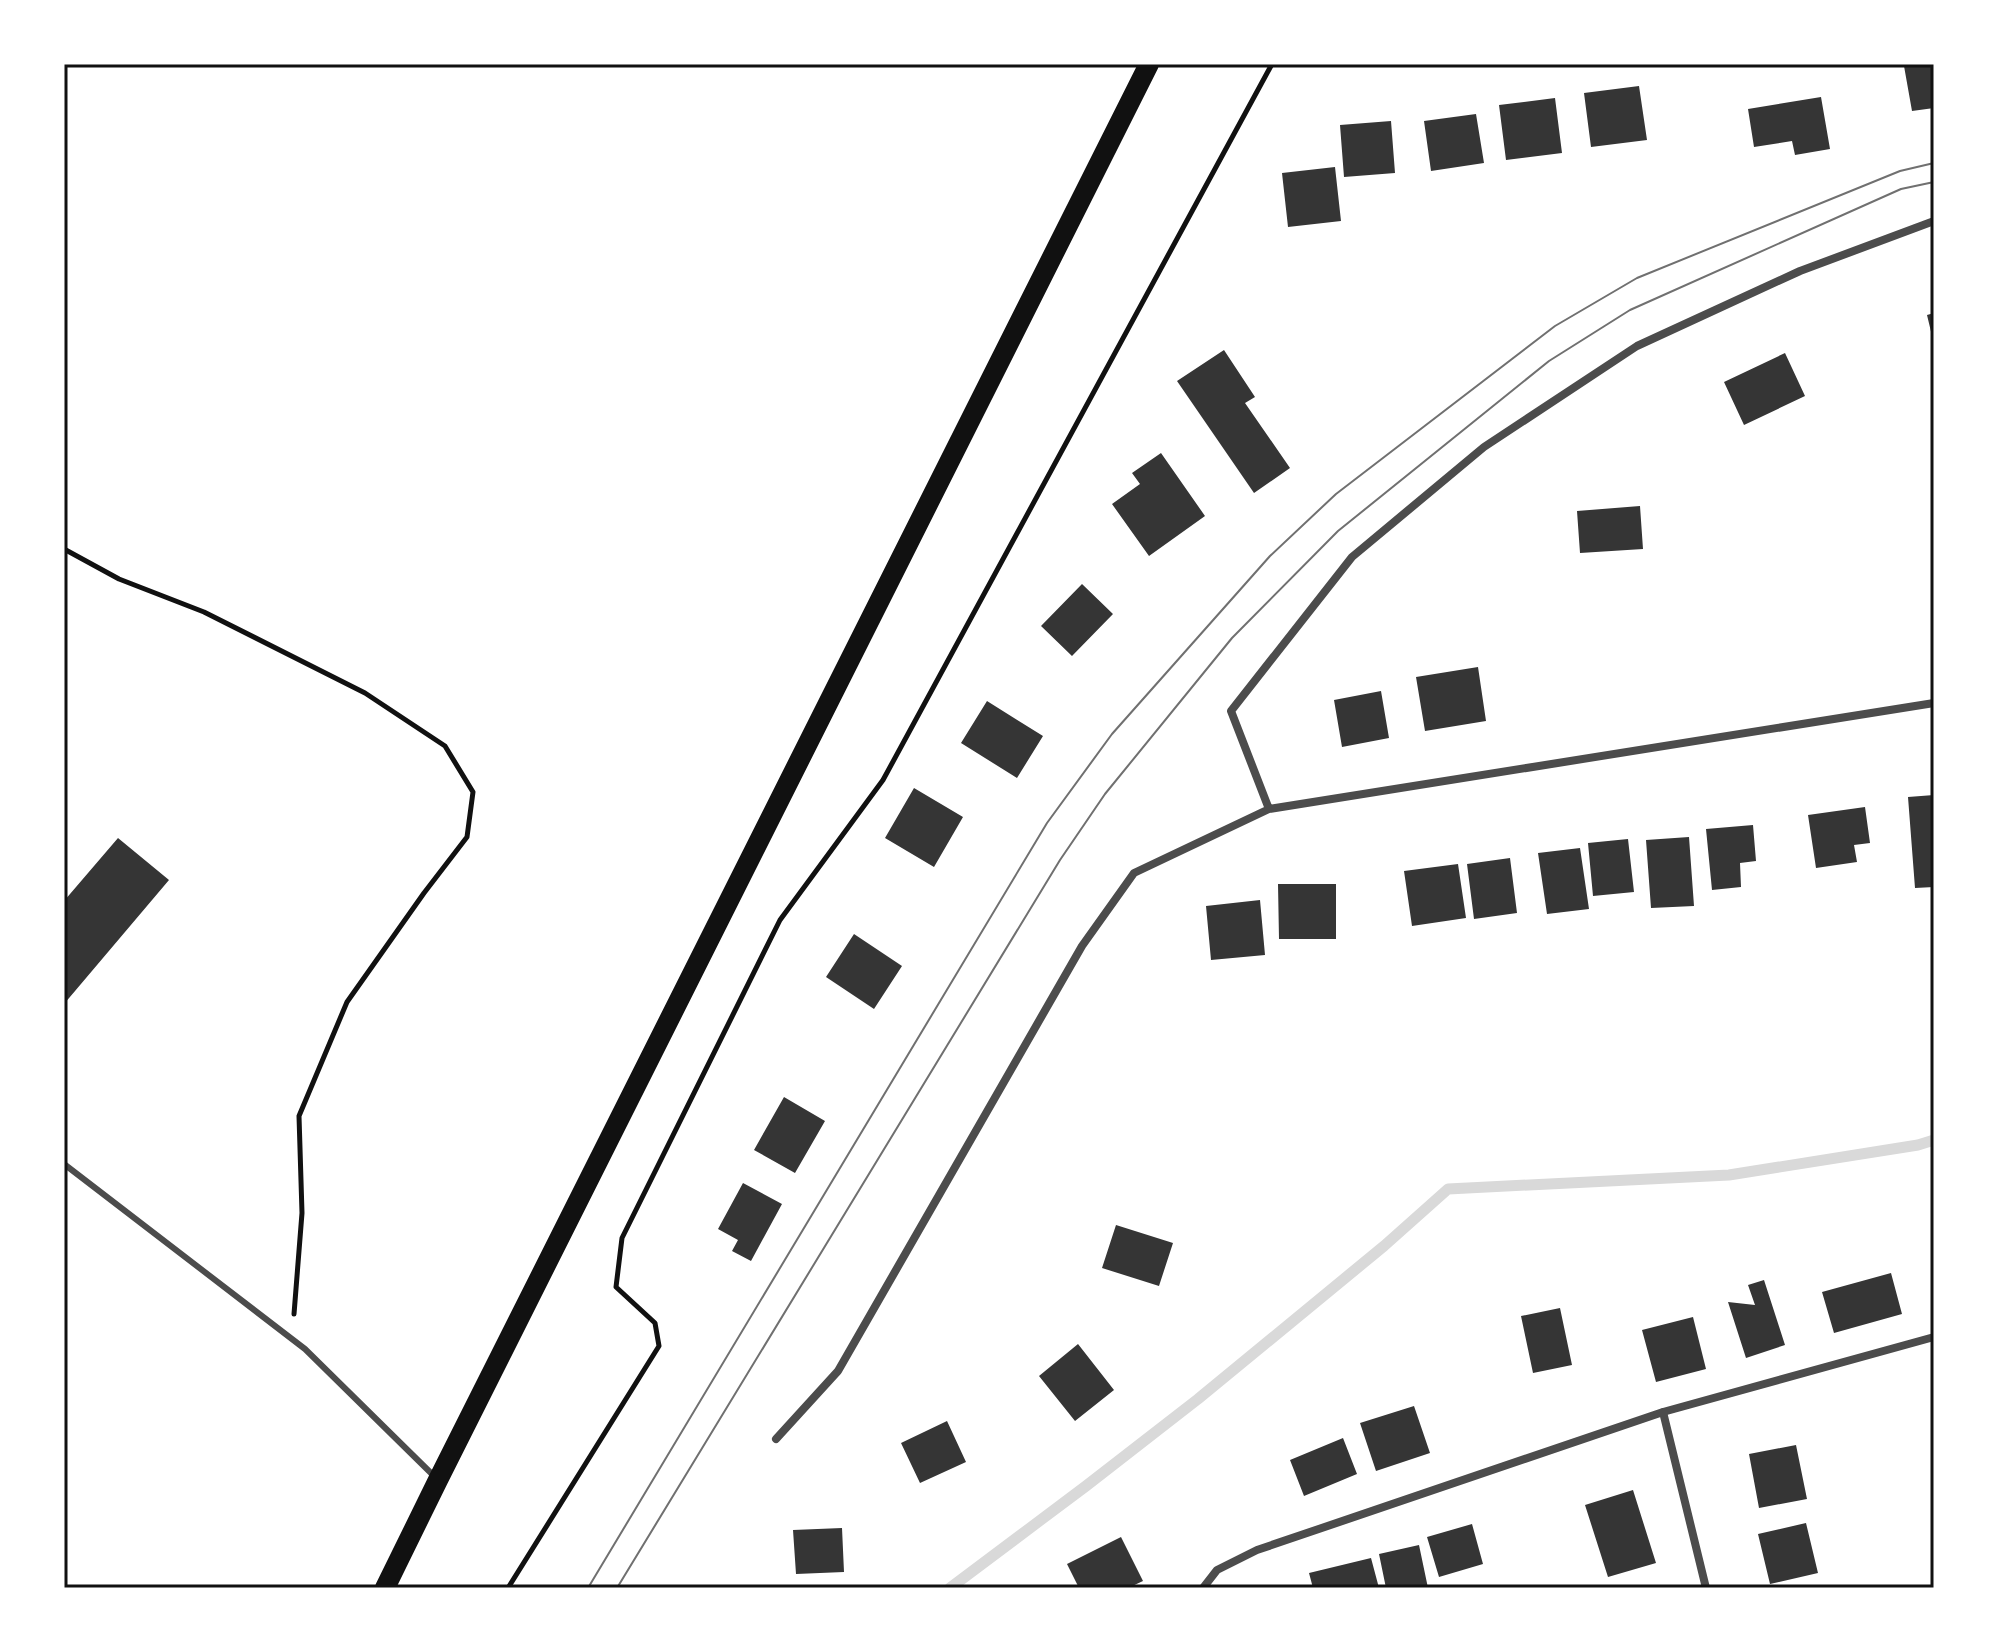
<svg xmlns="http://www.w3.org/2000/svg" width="1998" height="1652" font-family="'PT Sans',sans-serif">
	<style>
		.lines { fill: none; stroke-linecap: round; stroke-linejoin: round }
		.stream { stroke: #d9d9d9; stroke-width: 11 }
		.building { fill: #353535 }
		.path { stroke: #111; stroke-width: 5 }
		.service { stroke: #4c4c4c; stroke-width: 6 }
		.minor { stroke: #4c4c4c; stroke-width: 8 }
		.primary { stroke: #111; stroke-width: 20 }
		.tram { stroke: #707070; stroke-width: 2 }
		.neatline { fill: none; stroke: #111; stroke-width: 3 }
	</style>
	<rect width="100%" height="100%" fill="#fff"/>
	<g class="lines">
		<path class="stream" d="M 950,1588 L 1086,1486 L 1198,1399 L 1384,1246 L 1448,1189 L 1729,1175 L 1918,1145 L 1934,1140"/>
	</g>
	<path class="building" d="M 1914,64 L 1934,64 L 1934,108 L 1912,111 L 1904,66 Z
		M 1639,86 L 1647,140 L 1591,147 L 1584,93 Z
		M 1821,97 L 1830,149 L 1795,155 L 1792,141 L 1754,147 L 1748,109 Z
		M 1555,98 L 1562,153 L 1506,160 L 1499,105 Z
		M 1476,114 L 1484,163 L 1431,171 L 1424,121 Z
		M 1391,121 L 1395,173 L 1344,177 L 1340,125 Z
		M 1335,167 L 1341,221 L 1288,227 L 1282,173 Z
		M 1934,313 L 1934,339 L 1933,340 L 1927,315 Z
		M 1224,350 L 1255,397 L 1245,403 L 1290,468 L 1254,493 L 1177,381 Z
		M 1785,353 L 1805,396 L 1744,425 L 1724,382 Z
		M 1161,453 L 1205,516 L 1149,556 L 1112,504 L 1140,484 L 1132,473 Z
		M 1640,506 L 1643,549 L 1580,553 L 1577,511 Z
		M 1082,584 L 1113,614 L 1072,656 L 1041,626 Z
		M 1478,667 L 1486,721 L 1425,731 L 1416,677 Z
		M 1381,691 L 1389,738 L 1342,747 L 1334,700 Z
		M 987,701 L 1043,736 L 1017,778 L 961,743 Z
		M 914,788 L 963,817 L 934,867 L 885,838 Z
		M 1934,795 L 1934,887 L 1915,888 L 1908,797 Z
		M 1865,807 L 1870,843 L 1854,845 L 1857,862 L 1816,868 L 1808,815 Z
		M 1753,825 L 1756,861 L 1740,863 L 1741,887 L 1712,890 L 1706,829 Z
		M 1689,837 L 1694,906 L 1651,908 L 1646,840 Z
		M 118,838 L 169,880 L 64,1004 L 64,901 Z
		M 1628,839 L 1634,892 L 1593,896 L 1588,843 Z
		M 1580,848 L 1589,909 L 1547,914 L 1538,853 Z
		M 1510,858 L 1517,913 L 1474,919 L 1467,864 Z
		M 1458,864 L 1466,918 L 1412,926 L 1404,871 Z
		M 1278,884 L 1336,884 L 1336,939 L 1279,939 Z
		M 1260,900 L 1265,955 L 1211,960 L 1206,906 Z
		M 854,934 L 902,966 L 874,1009 L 826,977 Z
		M 784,1097 L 825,1121 L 795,1173 L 754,1150 Z
		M 743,1183 L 782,1204 L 751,1261 L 732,1251 L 738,1240 L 718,1229 Z
		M 1116,1225 L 1173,1243 L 1159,1286 L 1102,1268 Z
		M 1891,1273 L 1902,1314 L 1834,1333 L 1822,1292 Z
		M 1764,1280 L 1785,1345 L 1746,1358 L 1728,1302 L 1755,1305 L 1748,1285 Z
		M 1560,1308 L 1572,1365 L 1533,1373 L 1521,1316 Z
		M 1693,1317 L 1706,1369 L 1656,1382 L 1642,1330 Z
		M 1078,1344 L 1114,1390 L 1075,1421 L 1039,1376 Z
		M 1414,1406 L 1430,1453 L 1376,1471 L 1360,1423 Z
		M 947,1421 L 966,1462 L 920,1483 L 901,1443 Z
		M 1343,1438 L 1357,1474 L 1304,1496 L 1290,1460 Z
		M 1796,1445 L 1807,1499 L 1759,1508 L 1749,1454 Z
		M 1633,1490 L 1656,1563 L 1608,1577 L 1585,1505 Z
		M 1806,1523 L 1818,1573 L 1770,1584 L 1758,1534 Z
		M 1472,1524 L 1483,1564 L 1439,1577 L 1427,1537 Z
		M 842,1528 L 844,1572 L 796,1574 L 793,1530 Z
		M 1121,1537 L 1143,1581 L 1128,1588 L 1079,1588 L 1067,1564 Z
		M 1419,1545 L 1428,1588 L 1386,1588 L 1379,1554 Z
		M 1371,1558 L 1379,1588 L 1313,1588 L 1309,1573 Z"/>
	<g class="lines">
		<path class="path" d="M 64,549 L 119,579 L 204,612 L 365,693 L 445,746 L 473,792 L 467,837 L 424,893 L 347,1002 L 299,1116 L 302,1213 L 294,1314
			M 508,1588 L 659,1346 L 655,1323 L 616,1287 L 622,1238 L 780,920 L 883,780 L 1272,64"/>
		<path class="service" d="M 64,1164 L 305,1349 L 435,1477"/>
		<path class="minor" d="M 1269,809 L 1231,711 L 1352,557 L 1484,447 L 1637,346 L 1800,271 L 1934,221
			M 1663,1412 L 1706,1588
			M 776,1439 L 838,1371 L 1082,946 L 1134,873 L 1269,809 L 1934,703
			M 1203,1588 L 1217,1570 L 1257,1550 L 1663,1412 L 1934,1337"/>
		<path class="primary" d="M 385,1588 L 438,1480 L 1149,64"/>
		<path class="tram" d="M 588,1588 L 1047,823 L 1112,734 L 1270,556 L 1336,494 L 1555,326 L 1637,278 L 1900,171 L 1934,163
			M 617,1588 L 1060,860 L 1105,794 L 1232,638 L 1338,531 L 1549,361 L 1630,310 L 1901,189 L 1934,182"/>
	</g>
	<rect width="1998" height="1652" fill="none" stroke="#ffffff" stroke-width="132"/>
	<rect x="66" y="66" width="1866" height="1520" class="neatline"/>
</svg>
